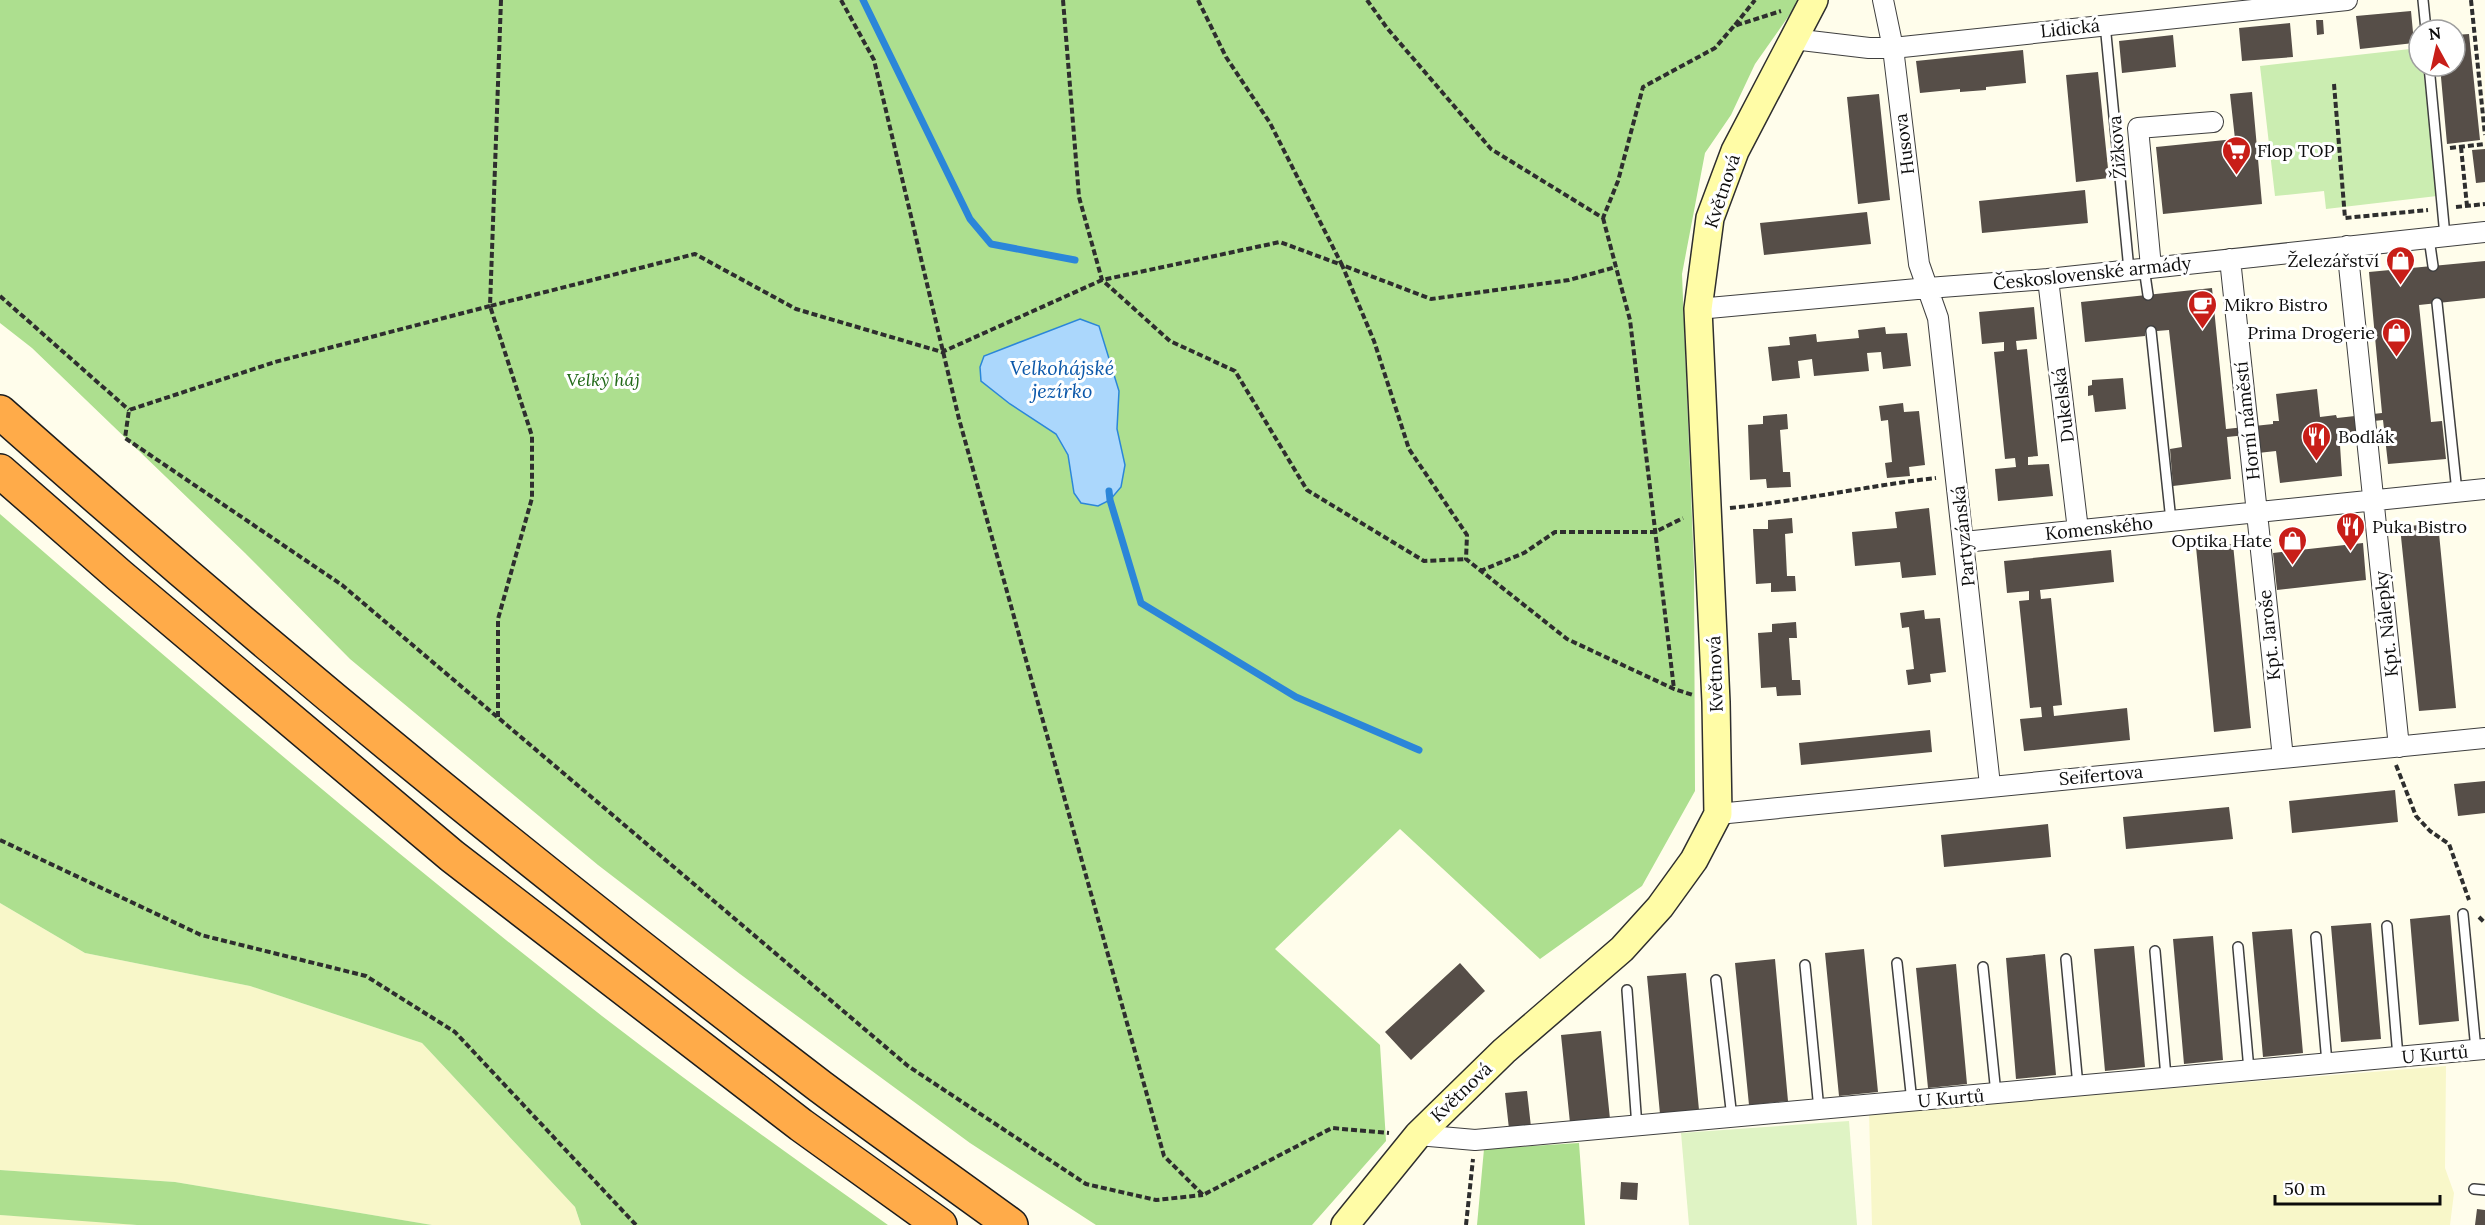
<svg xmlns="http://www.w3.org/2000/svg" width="2485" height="1225" font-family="Lora,serif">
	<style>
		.farmland { fill: #f8f7c9 }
		.green { fill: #cbedb1 }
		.forest { fill: #addf8f; fill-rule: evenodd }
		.pitch { fill: #dff3c4 }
		.water { fill: #abd7fc; stroke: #2b86d9; stroke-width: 1.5 }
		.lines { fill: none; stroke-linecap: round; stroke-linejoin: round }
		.stream { stroke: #2b86d9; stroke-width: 7 }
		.building { fill: #564e48 }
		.lane-casing { stroke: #3f3f3f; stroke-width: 12 }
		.street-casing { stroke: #3f3f3f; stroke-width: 22 }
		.secondary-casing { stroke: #2e2e2e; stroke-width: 30 }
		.highway-casing { stroke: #1d1d1d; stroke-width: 36 }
		.path { stroke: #2e2e2e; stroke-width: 4; stroke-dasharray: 6 3; stroke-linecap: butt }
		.lane { stroke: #fff; stroke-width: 9 }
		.street { stroke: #fff; stroke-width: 20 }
		.secondary { stroke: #fffca6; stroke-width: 27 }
		.highway { stroke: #ffab49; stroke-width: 33 }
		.labels { text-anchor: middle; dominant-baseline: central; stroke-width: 6; stroke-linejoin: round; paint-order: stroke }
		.street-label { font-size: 18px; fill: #0c0c0c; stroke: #fff }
		.poi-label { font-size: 18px; fill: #0c0c0c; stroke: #fff; text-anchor: start }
		.park-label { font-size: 18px; font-style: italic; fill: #216917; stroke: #fff }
		.water-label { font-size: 20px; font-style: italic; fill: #0b57a9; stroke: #fff }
	</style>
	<rect width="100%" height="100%" fill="#fffdeb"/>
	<path class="farmland" d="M 0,903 L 85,953 L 250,986 L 422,1043 L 575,1207 L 581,1225 L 432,1225 L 175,1182 L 0,1170 Z
		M 2446,1066 L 2445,1168 L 2454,1193 L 2450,1225 L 1872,1225 L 1869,1113 Z
		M 0,1215 L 76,1219 L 137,1225 L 0,1225 Z"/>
	<path class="green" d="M 2419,48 L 2419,66 L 2423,66 L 2437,196 L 2326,209 L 2324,191 L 2275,196 L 2260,66 Z"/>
	<path class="forest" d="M 0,0 L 1800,0 L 1755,64 L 1731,115 L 1705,153 L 1682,274 L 1694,567 L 1695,791 L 1642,886 L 1540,959 L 1400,829 L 1275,949 L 1380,1045 L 1386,1141 L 1312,1225 L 1096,1225 L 970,1143 L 740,974 L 598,865 L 350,659 L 245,553 L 32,348 L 0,323 ZM 981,381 L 1118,391 L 1117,429 L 1125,465 L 1074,493 L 1068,455 L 1056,434 L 1010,404 Z
		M 0,514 C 197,685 396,855 602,1016 C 695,1088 792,1157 888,1225 L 581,1225 L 575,1207 L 422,1043 L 250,986 L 85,953 L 0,903 Z
		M 1579,1143 L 1585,1225 L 1477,1225 L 1484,1149 Z
		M 0,1170 L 175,1182 L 432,1225 L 137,1225 L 0,1215 Z"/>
	<path class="pitch" d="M 1849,1121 L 1857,1225 L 1689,1225 L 1681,1133 Z"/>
	<path class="water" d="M 1080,319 L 1099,326 L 1119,391 L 1117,429 L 1125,465 L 1121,487 L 1110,500 L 1098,506 L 1081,503 L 1074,493 L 1068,455 L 1056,434 L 1010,404 L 981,381 L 980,367 L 984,356 Z"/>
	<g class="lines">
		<path class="stream" d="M 863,0 L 970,219 L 991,244 L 1075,260
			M 1109,491 L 1110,500 L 1141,603 L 1296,697 L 1419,750"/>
	</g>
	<path class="building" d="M 2411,11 L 2414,43 L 2360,49 L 2356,16 Z
		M 2316,20 L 2323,20 L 2324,34 L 2317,35 Z
		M 2290,23 L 2293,57 L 2242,61 L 2239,28 Z
		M 2469,34 L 2480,140 L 2447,144 L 2440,66 L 2455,66 L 2455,35 Z
		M 2173,35 L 2176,67 L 2122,73 L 2119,41 Z
		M 2023,50 L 2026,83 L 1986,87 L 1986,90 L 1960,92 L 1960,89 L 1920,93 L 1916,61 Z
		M 2098,72 L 2109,178 L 2076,182 L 2066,75 Z
		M 2252,92 L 2262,204 L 2163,214 L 2156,147 L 2235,139 L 2230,94 Z
		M 1879,94 L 1890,200 L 1858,204 L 1847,97 Z
		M 2485,149 L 2485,182 L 2476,183 L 2472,150 Z
		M 2085,190 L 2088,223 L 1982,233 L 1979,201 Z
		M 1867,212 L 1871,244 L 1764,255 L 1760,223 Z
		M 2485,261 L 2485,298 L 2419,305 L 2431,422 L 2442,421 L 2446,459 L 2388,464 L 2383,420 L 2355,423 L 2357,443 L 2340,445 L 2342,476 L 2280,483 L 2276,451 L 2258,453 L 2256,434 L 2227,437 L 2231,479 L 2173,486 L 2170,449 L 2182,447 L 2169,330 L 2145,332 L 2145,336 L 2085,342 L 2081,302 L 2212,288 L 2226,429 L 2273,424 L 2273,421 L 2279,421 L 2276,394 L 2317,389 L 2320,417 L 2336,415 L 2337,418 L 2382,413 L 2369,272 Z
		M 2034,307 L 2037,339 L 2016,341 L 2017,350 L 2027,349 L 2038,456 L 2028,457 L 2028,465 L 2049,464 L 2053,496 L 1998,501 L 1995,469 L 2016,467 L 2015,458 L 2005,459 L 1994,352 L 2004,351 L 2004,342 L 1982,344 L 1979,312 Z
		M 1885,327 L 1886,334 L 1907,333 L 1911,366 L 1883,369 L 1881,352 L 1867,353 L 1869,371 L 1814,376 L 1812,359 L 1798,361 L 1800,378 L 1772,381 L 1768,347 L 1790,345 L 1789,337 L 1816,334 L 1817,342 L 1859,338 L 1858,330 Z
		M 2123,378 L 2126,409 L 2095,412 L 2093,395 L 2088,396 L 2088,386 L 2092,385 L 2092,380 Z
		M 1903,403 L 1904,412 L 1919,411 L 1925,465 L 1909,467 L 1910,476 L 1887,478 L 1885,463 L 1892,462 L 1888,420 L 1881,421 L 1879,406 Z
		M 1787,414 L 1788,429 L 1780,430 L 1783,472 L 1790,472 L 1791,487 L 1767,488 L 1766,479 L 1750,480 L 1748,425 L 1763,424 L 1763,416 Z
		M 1929,508 L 1936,575 L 1902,578 L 1900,562 L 1855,566 L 1852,532 L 1897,528 L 1895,512 Z
		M 1792,518 L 1793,533 L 1785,534 L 1787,576 L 1795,576 L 1796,591 L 1771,592 L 1771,583 L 1756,584 L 1753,529 L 1768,529 L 1768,520 Z
		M 2438,523 L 2456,708 L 2419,711 L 2400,527 Z
		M 2363,543 L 2366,580 L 2277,590 L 2273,553 Z
		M 2233,544 L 2251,728 L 2214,732 L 2196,547 Z
		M 2111,550 L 2114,582 L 2040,590 L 2041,599 L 2051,598 L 2062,705 L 2053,706 L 2054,716 L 2127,708 L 2130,740 L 2024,751 L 2020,719 L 2042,717 L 2041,707 L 2030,708 L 2019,601 L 2029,600 L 2029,591 L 2007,593 L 2004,561 Z
		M 1924,610 L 1925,619 L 1940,618 L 1946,672 L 1930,674 L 1931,682 L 1908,685 L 1906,670 L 1914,669 L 1909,627 L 1902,628 L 1900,613 Z
		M 1796,622 L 1797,638 L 1789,638 L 1792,680 L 1800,680 L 1801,695 L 1777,696 L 1776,687 L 1761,688 L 1758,633 L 1772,632 L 1772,624 Z
		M 1930,730 L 1932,752 L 1801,765 L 1799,743 Z
		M 2485,781 L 2485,813 L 2458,816 L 2454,784 Z
		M 2395,790 L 2398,822 L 2292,833 L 2289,801 Z
		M 2229,807 L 2233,839 L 2126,849 L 2123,817 Z
		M 2048,824 L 2051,857 L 1944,867 L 1941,835 Z
		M 2450,915 L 2459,1021 L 2419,1025 L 2410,919 Z
		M 2371,923 L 2381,1039 L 2341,1042 L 2331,926 Z
		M 2292,929 L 2303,1053 L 2263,1057 L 2252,932 Z
		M 2213,936 L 2223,1060 L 2184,1064 L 2173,939 Z
		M 2134,946 L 2145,1067 L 2105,1071 L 2094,949 Z
		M 1864,949 L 1878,1092 L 1839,1096 L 1825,953 Z
		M 2045,954 L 2056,1075 L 2016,1079 L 2006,958 Z
		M 1775,959 L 1788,1101 L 1749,1105 L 1735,963 Z
		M 1460,963 L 1485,991 L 1411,1060 L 1385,1032 Z
		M 1956,964 L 1967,1084 L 1928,1088 L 1916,968 Z
		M 1686,973 L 1699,1110 L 1660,1114 L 1647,976 Z
		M 1601,1031 L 1610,1119 L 1570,1123 L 1561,1035 Z
		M 1527,1091 L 1531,1127 L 1509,1129 L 1505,1093 Z
		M 1621,1182 L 1638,1183 L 1637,1200 L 1620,1199 Z
		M 2477,1209 L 2485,1210 L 2485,1225 L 2475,1225 Z"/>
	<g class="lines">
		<defs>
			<path id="lane" d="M 2423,0 L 2426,30
				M 2105,24 L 2129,270
				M 2429,66 L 2445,236
				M 2429,238 L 2433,266
				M 2144,268 L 2148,295
				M 2437,303 L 2457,492
				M 2151,331 L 2171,521
				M 2463,914 L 2476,1050
				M 2387,926 L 2398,1057
				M 2316,937 L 2327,1063
				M 2238,947 L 2249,1070
				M 2155,951 L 2166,1077
				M 2066,959 L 2078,1086
				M 1897,963 L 1912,1102
				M 1805,965 L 1819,1110
				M 1983,967 L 1996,1094
				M 1716,980 L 1732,1118
				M 1627,990 L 1637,1127
				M 2474,1189 L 2485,1190"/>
			<path id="street" d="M 1883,0 L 1893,48 L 1919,264 L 1938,318 L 1990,785
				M 1793,39 L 1869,48 L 1893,48 L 2347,0
				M 2347,246 L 2399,747
				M 2230,259 L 2283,758
				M 2151,267 L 2138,128 L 2213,122
				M 2048,279 L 2078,530
				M 1698,309 L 1928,288 L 2048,279 L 2485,232
				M 1964,542 L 2485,489
				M 1718,814 L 2485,738
				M 1418,1135 L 1475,1140 L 2485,1049"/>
			<path id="secondary" d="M 1345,1225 L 1418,1135 L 1504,1051 L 1622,949 L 1660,907 L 1694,860 L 1718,814 L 1716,702 L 1698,309 L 1710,218 L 1735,151 L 1814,0"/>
			<path id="highway" d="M 0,412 C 265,648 539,872 821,1087 C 884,1134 948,1179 1011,1225
				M 0,471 L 120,576 L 452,856 L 801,1125 L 940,1225"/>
		</defs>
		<use href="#lane" class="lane-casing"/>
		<use href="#street" class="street-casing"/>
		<use href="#secondary" class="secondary-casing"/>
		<use href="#highway" class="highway-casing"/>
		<path class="path" d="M 501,0 L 490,306 L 275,362 L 129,410 L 125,438 L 342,585 L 908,1066 L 1086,1184 L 1156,1200 L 1203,1195
			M 841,0 L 874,60 L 959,419 L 1164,1156 L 1203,1195 L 1332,1128 L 1389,1133
			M 1063,0 L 1079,197 L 1102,280 L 1170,341 L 1235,371 L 1307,490 L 1424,561 L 1466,559
			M 1198,0 L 1226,57 L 1270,123 L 1342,265 L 1431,299 L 1569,280 L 1616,267
			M 1367,0 L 1387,28 L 1491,149 L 1603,218 L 1618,181 L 1643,87 L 1715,48 L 1734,26 L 1781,11
			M 2471,0 L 2485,135
			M 1735,25 L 1755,0
			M 2334,84 L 2345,218 L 2428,210
			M 2461,147 L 2467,206
			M 2450,148 L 2485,144
			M 2456,207 L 2485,204
			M 1603,218 L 1630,320 L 1674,689
			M 0,296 L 129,410
			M 1730,508 C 1799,501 1867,486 1936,478
			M 1480,571 L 1524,553 L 1555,532 L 1655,532 L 1683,518
			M 498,717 L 498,619 L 532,498 L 532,436 L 490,306 L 695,254 L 796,309 L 942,352 L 1102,280 L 1280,242 L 1342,265 L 1374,341 L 1409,449 L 1467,535 L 1466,559 L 1567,639 L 1674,689 L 1693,695
			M 2396,765 L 2416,816 L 2430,831 L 2449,844 L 2469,900
			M 0,840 L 201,935 L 366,976 L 455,1032 L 636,1225
			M 2479,917 L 2485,923
			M 1466,1225 L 1473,1159"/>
		<use href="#lane" class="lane"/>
		<use href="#street" class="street"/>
		<use href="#secondary" class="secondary"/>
		<use href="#highway" class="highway"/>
	</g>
	<defs>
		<symbol id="supermarket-pin" viewBox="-11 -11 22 30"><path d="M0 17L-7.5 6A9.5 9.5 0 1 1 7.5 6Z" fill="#c81e18" stroke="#fff"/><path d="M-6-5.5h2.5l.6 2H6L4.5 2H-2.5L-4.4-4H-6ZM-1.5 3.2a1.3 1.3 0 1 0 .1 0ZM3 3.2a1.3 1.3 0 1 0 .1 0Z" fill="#fff"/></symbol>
		<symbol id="shop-pin" viewBox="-11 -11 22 30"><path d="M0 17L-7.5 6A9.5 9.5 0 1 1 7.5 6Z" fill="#c81e18" stroke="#fff"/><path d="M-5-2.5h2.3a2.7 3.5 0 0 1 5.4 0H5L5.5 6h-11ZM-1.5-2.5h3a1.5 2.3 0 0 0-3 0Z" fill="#fff"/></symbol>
		<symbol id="cafe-pin" viewBox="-11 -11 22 30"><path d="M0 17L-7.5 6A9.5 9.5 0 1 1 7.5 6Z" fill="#c81e18" stroke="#fff"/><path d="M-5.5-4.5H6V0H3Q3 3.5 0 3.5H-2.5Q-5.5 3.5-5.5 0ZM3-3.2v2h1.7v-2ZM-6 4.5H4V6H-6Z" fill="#fff"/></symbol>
		<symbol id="restaurant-pin" viewBox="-11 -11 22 30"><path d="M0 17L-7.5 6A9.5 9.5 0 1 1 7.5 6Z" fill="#c81e18" stroke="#fff"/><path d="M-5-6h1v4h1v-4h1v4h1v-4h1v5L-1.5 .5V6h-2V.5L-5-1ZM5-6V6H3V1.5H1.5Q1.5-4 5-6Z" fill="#fff"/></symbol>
	</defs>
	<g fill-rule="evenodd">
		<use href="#supermarket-pin" x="2220" y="134" width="33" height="45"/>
		<use href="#shop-pin" x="2384" y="244" width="33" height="45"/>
		<use href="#cafe-pin" x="2186" y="288" width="33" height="45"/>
		<use href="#shop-pin" x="2380" y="316" width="33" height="45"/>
		<use href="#restaurant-pin" x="2300" y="420" width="33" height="45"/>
		<use href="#restaurant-pin" x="2334" y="510" width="33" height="45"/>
		<use href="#shop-pin" x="2276" y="524" width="33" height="45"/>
	</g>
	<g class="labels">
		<g class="street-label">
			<text transform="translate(2070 28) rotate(-6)">Lidická</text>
			<text transform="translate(1904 144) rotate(-97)">Husova</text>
			<text transform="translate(2117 147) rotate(-95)">Žižkova</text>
			<text transform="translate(1722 191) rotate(-72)">Květnová</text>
			<text transform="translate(2092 273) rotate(-6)">Československé armády</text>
			<text transform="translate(2063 405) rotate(-97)">Dukelská</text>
			<text transform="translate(2247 421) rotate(-96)">Horní náměstí</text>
			<text transform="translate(2099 528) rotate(-6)">Komenského</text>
			<text transform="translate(1963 536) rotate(-96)">Partyzánská</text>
			<text transform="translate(2386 624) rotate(-96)">Kpt. Nálepky</text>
			<text transform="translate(2269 635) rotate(-96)">Kpt. Jaroše</text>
			<text transform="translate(1715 674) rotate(-92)">Květnová</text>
			<text transform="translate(2101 775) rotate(-5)">Seifertova</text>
			<text transform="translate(2435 1054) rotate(-5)">U Kurtů</text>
			<text transform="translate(1461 1092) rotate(-44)">Květnová</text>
			<text transform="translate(1951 1098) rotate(-5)">U Kurtů</text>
		</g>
		<g class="poi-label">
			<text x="2257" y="150">Flop TOP</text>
			<text x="2379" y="260" text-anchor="end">Železářství</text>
			<text x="2224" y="304">Mikro Bistro</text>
			<text x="2375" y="332" text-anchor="end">Prima Drogerie</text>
			<text x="2338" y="436">Bodlák</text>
			<text x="2372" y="526">Puka Bistro</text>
			<text x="2272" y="540" text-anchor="end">Optika Hate</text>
		</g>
		<g class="park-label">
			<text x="603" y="379">Velký háj</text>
		</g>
		<g class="water-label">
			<text x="1062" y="367">Velkohájské<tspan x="1062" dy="23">jezírko</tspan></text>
		</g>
	</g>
	<g transform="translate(2437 48) rotate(352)"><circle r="28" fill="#ffffff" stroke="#9e9e9e" stroke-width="1.5"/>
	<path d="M0-4.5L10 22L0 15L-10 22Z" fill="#c81e18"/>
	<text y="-9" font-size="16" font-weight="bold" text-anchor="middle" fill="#0c0c0c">N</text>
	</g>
	<path d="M2275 1195v9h165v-9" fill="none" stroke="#0c0c0c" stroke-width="3"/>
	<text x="2284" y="1195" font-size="18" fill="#0c0c0c" stroke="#ffffff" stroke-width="4.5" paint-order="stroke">50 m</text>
</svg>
